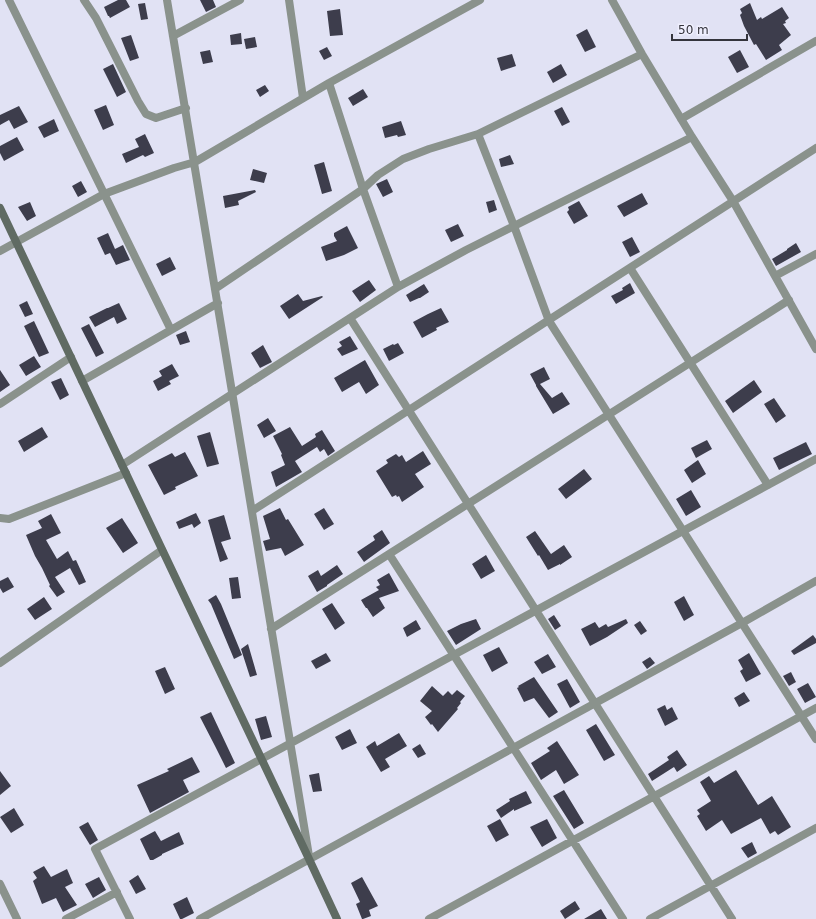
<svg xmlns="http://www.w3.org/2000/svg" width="816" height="919" font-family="'DejaVu Sans',sans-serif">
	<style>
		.building { fill: #3d3d4c }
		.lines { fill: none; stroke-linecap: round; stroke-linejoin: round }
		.street { stroke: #8a928c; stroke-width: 8 }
		.secondary { stroke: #606b63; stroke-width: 8 }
	</style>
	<rect width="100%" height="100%" fill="#e1e2f4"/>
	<path class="building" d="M 118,0 L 126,0 L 130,7 L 110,18 L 109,16 L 108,16 L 104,7 Z
		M 200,0 L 213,0 L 216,7 L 206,12 Z
		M 145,3 L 148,19 L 141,20 L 138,4 Z
		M 750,3 L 757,20 L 761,17 L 762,19 L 782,7 L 789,18 L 785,21 L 786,23 L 783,24 L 791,35 L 779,45 L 782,50 L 766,60 L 756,44 L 754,45 L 744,26 L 740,15 L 742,13 L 740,9 Z
		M 340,9 L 343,35 L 330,36 L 327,11 Z
		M 587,29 L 596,47 L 585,52 L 576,35 Z
		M 241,33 L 242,44 L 231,45 L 230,35 Z
		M 131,35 L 139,58 L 130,61 L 121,38 Z
		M 255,37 L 257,47 L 246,49 L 244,39 Z
		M 327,47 L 332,56 L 324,60 L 319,51 Z
		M 210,50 L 213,62 L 203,64 L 200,52 Z
		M 740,50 L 749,67 L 737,73 L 728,57 Z
		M 512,54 L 516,66 L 501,71 L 497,58 Z
		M 113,64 L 126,92 L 117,97 L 103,69 Z
		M 561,64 L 567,75 L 553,83 L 547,72 Z
		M 265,85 L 269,91 L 260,97 L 256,90 Z
		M 363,89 L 368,97 L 353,106 L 348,98 Z
		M 106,105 L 114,125 L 103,130 L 94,110 Z
		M 19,106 L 28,122 L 14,129 L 9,120 L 0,125 L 0,115 Z
		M 562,107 L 570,122 L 562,126 L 554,111 Z
		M 54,119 L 59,131 L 44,138 L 38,127 Z
		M 401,121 L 406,135 L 398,137 L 397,135 L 385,138 L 382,127 Z
		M 145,134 L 154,153 L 145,157 L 143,155 L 126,163 L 122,154 L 139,147 L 135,139 Z
		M 17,137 L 24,150 L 4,161 L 0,153 L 0,146 Z
		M 510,155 L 514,164 L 501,167 L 499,159 Z
		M 324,162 L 332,191 L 322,194 L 314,165 Z
		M 253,169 L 267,173 L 264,183 L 250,180 Z
		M 387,179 L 393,192 L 383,197 L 376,184 Z
		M 81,181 L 87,192 L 78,197 L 72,186 Z
		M 255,190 L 256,192 L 238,201 L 239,205 L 225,208 L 223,196 Z
		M 642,193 L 648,204 L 624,217 L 617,206 Z
		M 494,200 L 497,210 L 489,213 L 486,202 Z
		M 579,201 L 588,216 L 574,224 L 567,212 L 569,210 L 568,207 Z
		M 30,202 L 36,216 L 27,221 L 18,207 Z
		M 458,224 L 464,236 L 451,242 L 445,230 Z
		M 347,226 L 358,248 L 344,255 L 326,261 L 321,247 L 337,241 L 334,236 L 334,233 Z
		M 108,233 L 115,249 L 123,245 L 130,260 L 124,262 L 116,265 L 110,253 L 105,255 L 97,238 Z
		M 632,237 L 640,252 L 630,257 L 622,242 Z
		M 796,243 L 801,252 L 776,266 L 772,259 L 787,250 L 787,249 Z
		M 170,257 L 176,269 L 162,276 L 156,264 Z
		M 369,280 L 376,290 L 360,302 L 352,291 Z
		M 630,283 L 635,293 L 616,304 L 611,296 L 623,290 L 622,288 Z
		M 424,284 L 429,292 L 420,298 L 419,298 L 410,302 L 406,295 Z
		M 298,294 L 303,301 L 322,296 L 323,297 L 289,319 L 280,306 Z
		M 27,301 L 33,314 L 25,317 L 19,305 Z
		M 119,303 L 127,319 L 117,324 L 114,317 L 95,327 L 89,317 L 107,308 L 108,308 Z
		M 441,308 L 449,322 L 436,328 L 437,330 L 422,338 L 413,322 L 428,314 Z
		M 34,321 L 49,353 L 39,357 L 24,326 Z
		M 89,324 L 104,353 L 96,357 L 81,328 Z
		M 186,331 L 190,342 L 180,345 L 176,335 Z
		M 350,336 L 358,349 L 342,356 L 337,349 L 342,346 L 339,342 Z
		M 398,343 L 404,353 L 389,361 L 383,349 L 393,344 L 394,345 Z
		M 263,345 L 272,362 L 260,368 L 251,353 Z
		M 34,356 L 41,367 L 26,376 L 19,365 Z
		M 365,360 L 379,385 L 366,394 L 359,382 L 342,392 L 334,378 Z
		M 172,364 L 179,376 L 169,381 L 171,384 L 158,391 L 153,381 L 162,376 L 159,371 Z
		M 544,367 L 550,379 L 540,384 L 552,398 L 562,392 L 570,404 L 553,414 L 536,386 L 536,385 L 530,374 Z
		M 0,370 L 10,385 L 0,392 Z
		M 61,378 L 69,395 L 60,400 L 51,382 Z
		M 754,380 L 762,392 L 733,413 L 725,401 Z
		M 774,398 L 786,416 L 776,423 L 764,404 Z
		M 268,418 L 276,431 L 264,438 L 257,425 Z
		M 42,427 L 48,437 L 24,452 L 18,441 Z
		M 290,427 L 302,446 L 316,437 L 315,434 L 322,430 L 335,451 L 328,456 L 324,449 L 320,452 L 317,447 L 295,461 L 302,472 L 276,487 L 271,472 L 285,465 L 281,455 L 282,454 L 273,436 Z
		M 210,432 L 219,464 L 207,467 L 197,436 Z
		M 707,440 L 712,449 L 696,458 L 691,448 Z
		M 806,442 L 812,454 L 779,470 L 773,458 Z
		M 423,451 L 431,464 L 415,474 L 424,487 L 402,502 L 399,496 L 397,497 L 396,495 L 392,497 L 376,471 L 388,463 L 386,460 L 396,454 L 399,457 L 402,455 L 406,462 Z
		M 185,452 L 198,476 L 175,487 L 176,489 L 164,495 L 148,465 L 172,453 L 175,457 Z
		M 698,460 L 706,474 L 692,483 L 684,470 Z
		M 584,469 L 592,479 L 566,499 L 558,489 Z
		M 691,490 L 701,507 L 686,516 L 676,499 Z
		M 280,508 L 286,520 L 288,519 L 304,545 L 285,556 L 281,548 L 266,551 L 263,541 L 270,539 L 263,516 Z
		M 324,508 L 334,524 L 324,530 L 314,514 Z
		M 196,513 L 201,523 L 194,528 L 192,524 L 179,529 L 176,522 Z
		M 51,514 L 61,533 L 46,540 L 57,559 L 68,551 L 73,561 L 76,560 L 86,582 L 79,585 L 70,568 L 55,577 L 65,592 L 57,597 L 49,586 L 50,585 L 42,568 L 35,556 L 26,535 L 42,528 L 38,521 Z
		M 224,515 L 231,539 L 221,542 L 228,559 L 220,562 L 208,520 Z
		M 122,518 L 138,543 L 123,553 L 106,528 Z
		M 382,530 L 390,543 L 364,562 L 357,552 L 375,540 L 373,536 Z
		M 535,531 L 551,554 L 564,545 L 572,557 L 560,565 L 560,564 L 548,570 L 539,555 L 538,556 L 526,537 Z
		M 486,555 L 495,571 L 481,579 L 472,564 Z
		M 337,565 L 343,574 L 327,585 L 327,586 L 317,592 L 308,576 L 318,570 L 321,576 Z
		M 389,573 L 399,591 L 379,598 L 385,608 L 373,617 L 367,608 L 366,608 L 364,605 L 361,600 L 379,590 L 376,587 L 380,585 L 377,580 Z
		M 8,577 L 14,587 L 3,593 L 0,588 L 0,581 Z
		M 238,577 L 241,598 L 232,599 L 229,578 Z
		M 216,595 L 221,604 L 242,655 L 234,659 L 211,604 L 208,600 Z
		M 684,596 L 694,615 L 684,621 L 674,602 Z
		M 44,597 L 52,609 L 35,620 L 27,609 Z
		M 332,603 L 345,623 L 335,630 L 322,609 Z
		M 554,615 L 561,626 L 555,630 L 548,619 Z
		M 476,619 L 481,629 L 456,645 L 447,631 L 461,624 Z
		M 626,619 L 628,623 L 607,637 L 590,646 L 581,629 L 595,622 L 599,628 L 606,624 L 608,627 Z
		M 416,620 L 421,629 L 407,637 L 403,628 Z
		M 640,621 L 647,631 L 641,635 L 634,625 Z
		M 813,635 L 816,639 L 816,643 L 794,655 L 791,651 Z
		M 248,644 L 257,675 L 250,677 L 241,649 Z
		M 499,647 L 508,663 L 492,672 L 483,655 Z
		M 326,653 L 331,661 L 316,669 L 311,661 Z
		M 749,653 L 761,674 L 746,682 L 740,671 L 743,669 L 738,660 Z
		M 548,654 L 556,667 L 542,674 L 534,662 Z
		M 650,657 L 655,663 L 647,669 L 642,662 Z
		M 165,667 L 175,689 L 165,694 L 155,671 Z
		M 791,672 L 796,682 L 789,686 L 783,676 Z
		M 534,677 L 558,712 L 549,718 L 534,698 L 524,702 L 517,688 L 519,687 L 518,686 Z
		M 567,679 L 580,702 L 570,708 L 557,684 Z
		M 808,683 L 816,697 L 805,703 L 797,689 Z
		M 432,686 L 443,696 L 448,691 L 452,695 L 457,690 L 465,696 L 460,702 L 461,703 L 457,708 L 458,709 L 438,732 L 432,724 L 431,725 L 425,717 L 432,711 L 420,701 Z
		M 744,692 L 750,701 L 739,707 L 734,698 Z
		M 665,705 L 667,710 L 672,707 L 678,719 L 665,726 L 657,709 Z
		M 211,712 L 235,763 L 226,768 L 215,746 L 200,717 Z
		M 266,716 L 272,737 L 261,740 L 255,719 Z
		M 596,724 L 615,755 L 604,761 L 586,730 Z
		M 350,729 L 357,743 L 342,750 L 335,737 Z
		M 399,733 L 407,746 L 385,759 L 390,767 L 381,772 L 366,747 L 375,741 L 377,746 Z
		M 557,741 L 579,775 L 564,784 L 556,770 L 541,780 L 531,763 L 550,751 L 547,748 Z
		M 420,744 L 426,754 L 418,758 L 412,749 Z
		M 677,750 L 687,765 L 677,772 L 674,767 L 652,781 L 648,774 L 669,760 L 667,757 Z
		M 192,757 L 200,772 L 183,780 L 189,792 L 150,813 L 137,785 L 169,771 L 167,769 Z
		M 736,770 L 758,805 L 772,796 L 791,827 L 778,835 L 775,831 L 770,834 L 761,818 L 731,834 L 722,820 L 706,831 L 697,816 L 700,814 L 697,810 L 711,801 L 700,782 L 709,776 L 714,783 Z
		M 0,771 L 11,786 L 0,795 Z
		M 319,773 L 322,791 L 313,792 L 309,775 Z
		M 564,790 L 584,823 L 574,829 L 553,796 Z
		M 526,791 L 532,803 L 514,811 L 514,809 L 501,818 L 496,810 L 510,801 L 509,799 Z
		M 14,808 L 24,825 L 11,833 L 0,817 Z
		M 500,819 L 509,835 L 496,842 L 487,826 Z
		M 547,819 L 557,838 L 542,847 L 530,827 Z
		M 88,822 L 98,840 L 90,845 L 79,827 Z
		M 155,831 L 161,841 L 179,832 L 184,844 L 162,854 L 162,855 L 153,860 L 150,860 L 140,839 Z
		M 752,842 L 757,853 L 748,858 L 741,848 Z
		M 44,866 L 51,877 L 67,869 L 73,883 L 65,887 L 77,905 L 63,912 L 56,898 L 42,904 L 33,881 L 37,878 L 33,872 Z
		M 138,875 L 146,889 L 136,894 L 129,881 Z
		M 99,877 L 106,890 L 93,898 L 85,884 Z
		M 362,877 L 378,906 L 369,910 L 371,916 L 363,919 L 362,919 L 356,904 L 360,902 L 351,883 Z
		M 187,897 L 194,913 L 182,919 L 180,919 L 173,904 Z
		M 575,901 L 580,909 L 565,919 L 560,911 Z
		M 601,909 L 607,919 L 584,919 Z"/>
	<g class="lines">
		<path class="street" d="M 9,0 L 171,330
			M 84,0 L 96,18 L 138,101 L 146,114 L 156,118 L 186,108
			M 167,0 L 309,856
			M 289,0 L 303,98
			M 612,0 L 642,54 L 692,137 L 733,201 L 816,349
			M 173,36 L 240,0
			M 329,83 L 363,189 L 398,287
			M 681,119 L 816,41
			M 478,134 L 514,226 L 549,321 L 816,739
			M 0,251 L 104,194 L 174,168 L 195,162 L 329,83 L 480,0
			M 630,268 L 768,485
			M 775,276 L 816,254
			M 215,289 L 363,189 L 378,175 L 403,159 L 429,149 L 478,134 L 642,54
			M 350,318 L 732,919
			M 82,381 L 218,303
			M 0,404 L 71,357
			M 122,465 L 398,287 L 466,250 L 692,137
			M 252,511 L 816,148
			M 0,518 L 9,519 L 126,473
			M 389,554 L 623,919
			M 271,629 L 789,300
			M 0,663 L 162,550
			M 0,884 L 17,919
			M 66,919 L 117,892
			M 130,919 L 95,849 L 816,459
			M 200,919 L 742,623 L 816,581
			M 429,919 L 816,708
			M 650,919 L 816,828"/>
		<path class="secondary" d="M 0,208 L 309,859 L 337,919"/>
	</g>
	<path d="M672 34v6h75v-6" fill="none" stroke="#34343c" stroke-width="2"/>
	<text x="678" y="34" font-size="12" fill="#34343c" stroke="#efeffe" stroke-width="3" paint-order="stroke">50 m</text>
</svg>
